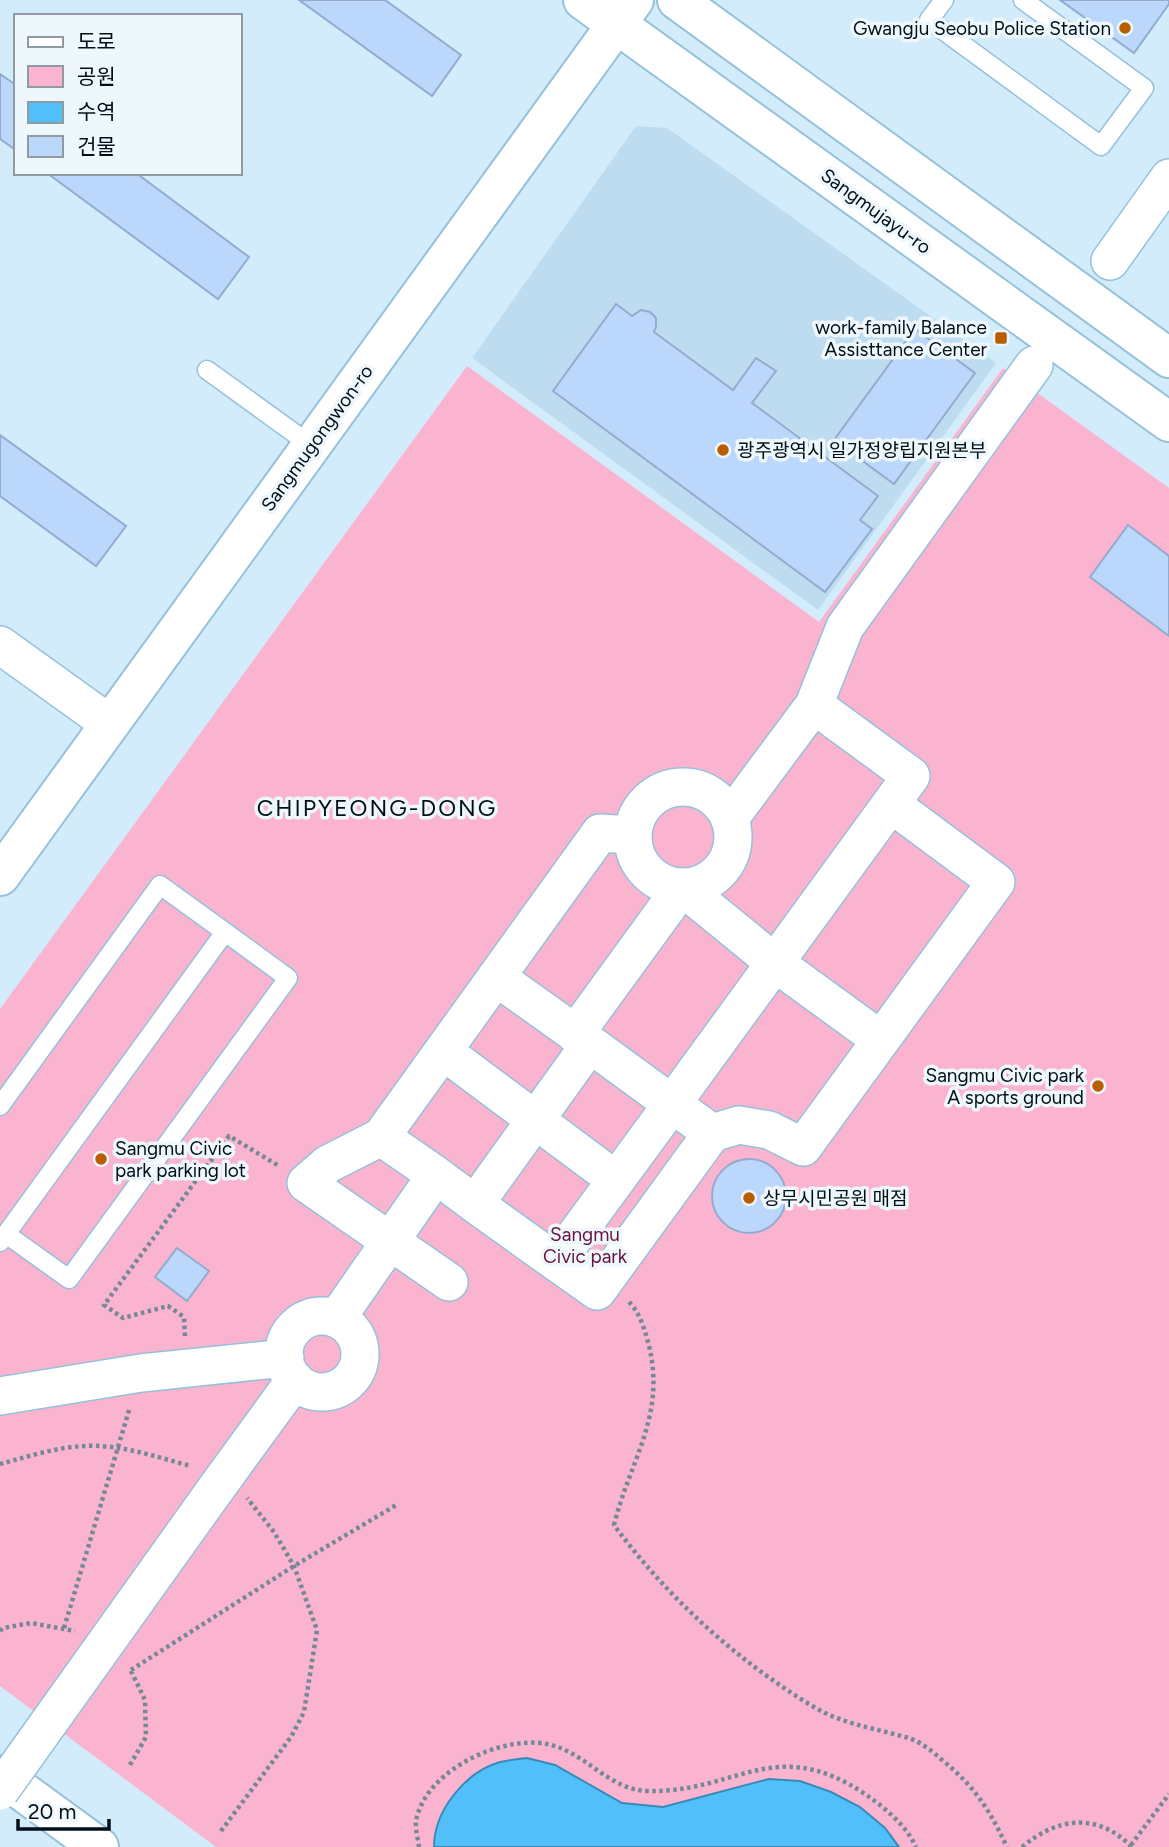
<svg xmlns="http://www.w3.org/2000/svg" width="1169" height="1847" font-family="Figtree,'Noto Sans KR',sans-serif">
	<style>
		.built { fill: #bedcef }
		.green { fill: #fbb4cf }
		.water { fill: #51bff9; stroke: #398ab6; stroke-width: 2 }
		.building { fill: #bbd7fb; stroke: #91accf; stroke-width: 2 }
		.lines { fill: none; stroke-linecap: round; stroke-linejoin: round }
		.lane-casing { stroke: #96c1db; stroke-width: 21 }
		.street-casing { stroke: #96c1db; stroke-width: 40 }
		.secondary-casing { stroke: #96c1db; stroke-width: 42 }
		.path { stroke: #748995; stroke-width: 4.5; stroke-dasharray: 3.5 3.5; stroke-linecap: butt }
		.lane { stroke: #fff; stroke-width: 18 }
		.street { stroke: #fff; stroke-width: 37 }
		.secondary { stroke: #fff; stroke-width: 38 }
		.street-bridge-casing { stroke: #96c1db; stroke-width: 40; stroke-linecap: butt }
		.street-bridge { stroke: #fff; stroke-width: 37 }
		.poi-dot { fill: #b85d00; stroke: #eef7fc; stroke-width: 2.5 }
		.labels { text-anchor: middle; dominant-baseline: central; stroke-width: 7; stroke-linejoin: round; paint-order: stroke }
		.poi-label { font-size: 19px; fill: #020f18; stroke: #eef7fc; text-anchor: end }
		.street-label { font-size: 19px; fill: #020f18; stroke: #eef7fc }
		.park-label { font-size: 19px; fill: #68113e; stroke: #eef7fc }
		.quarter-label { font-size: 23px; letter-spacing: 2px; fill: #020f18; stroke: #eef7fc }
	</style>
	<rect width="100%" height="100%" fill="#d2ecfc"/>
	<path class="built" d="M 636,126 L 667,128 L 996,363 L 818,610 L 472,358 Z"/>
	<path class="green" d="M 467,366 L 819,622 L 1003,368 L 1169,488 L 1169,1847 L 216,1847 L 0,1686 L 0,1009 Z"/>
	<path class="water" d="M 527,1758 L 555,1765 L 622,1803 L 663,1807 L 769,1779 L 800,1781 L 831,1792 L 860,1807 L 885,1828 L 899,1847 L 434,1847 C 434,1811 465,1772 500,1762 C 509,1760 519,1759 527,1758 Z"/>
	<path class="building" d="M 299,0 L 385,0 L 461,55 L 432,96 Z
		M 1060,0 L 1169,0 L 1169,4 L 1134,53 Z
		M 0,74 L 16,85 L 16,150 L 0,139 Z
		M 47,173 L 136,173 L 249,257 L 218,299 Z
		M 616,304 L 632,316 L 641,310 L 650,312 L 656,318 L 656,327 L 654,332 L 733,390 L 756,358 L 776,371 L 752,403 L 878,496 L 860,520 L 872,529 L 825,592 L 553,391 Z
		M 915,329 L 975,373 L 894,484 L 834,440 Z
		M 0,435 L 126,526 L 96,566 L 0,496 Z
		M 1128,525 L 1169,556 L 1169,636 L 1090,577 Z
		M712 1196a37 37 0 1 1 74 0a37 37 0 1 1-74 0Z
		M 177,1248 L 209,1271 L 187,1301 L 155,1277 Z"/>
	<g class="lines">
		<defs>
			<path id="lane" d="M 944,0 L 929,20 L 1101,146 L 1144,88 L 1023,0
				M 207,370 L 312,446
				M 0,1106 L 160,885 L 225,932
				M 0,1242 L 6,1234 L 225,932 L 288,978 L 69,1279 L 6,1234"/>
			<path id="street" d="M 1110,261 L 1169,178
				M 0,645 L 110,724
				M633 837a50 50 0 1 1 100 0a50 50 0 1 1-100 0Z
				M 730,818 L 814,705 L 845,627 L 1034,365
				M 575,1034 L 682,887 L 775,963 L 881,1040
				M 443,1051 L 616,1180
				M 712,1133 L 739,1125 L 769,1130 L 803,1147 L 996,882 L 891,804
				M 381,1137 L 328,1164 L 306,1183 L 449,1282
				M 436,1175 L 381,1137 L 600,833 L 632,835
				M 475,1204 L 556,1262 L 672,1104 L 590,1044
				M 556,1262 L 597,1291 L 712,1133 L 672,1104 L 911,776 L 814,705
				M284 1354a38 38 0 1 1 76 0a38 38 0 1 1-76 0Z
				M 337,1318 L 436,1175 L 475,1204 L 590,1044 L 496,977
				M 0,1396 L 141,1373 L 285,1358
				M 215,1490 L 295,1380"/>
			<path id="secondary" d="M 583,0 L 1169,422
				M 677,0 L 1169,358
				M 0,876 L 634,0
				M 0,1775 L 99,1847"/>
		</defs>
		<use href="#lane" class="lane-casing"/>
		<use href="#street" class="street-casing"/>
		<use href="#secondary" class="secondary-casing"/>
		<path class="path" d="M 629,1302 C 640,1313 645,1330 649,1346 C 666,1416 630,1460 614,1525 C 667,1597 737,1661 814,1707 C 842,1724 874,1728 905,1737 C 918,1740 931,1750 941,1759 C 975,1787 988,1807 1007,1847
			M 185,1336 L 184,1317 L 168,1306 L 123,1318 L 104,1305 L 229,1136 L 279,1166
			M 0,1464 C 27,1457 56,1447 85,1446 C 120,1444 156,1457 191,1466
			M 64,1628 L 130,1407
			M 0,1631 L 3,1628 L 31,1623 L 75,1631
			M 131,1670 L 294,1566 L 398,1504
			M 130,1765 L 146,1737 L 145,1700 L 130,1669
			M 221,1831 L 291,1737 L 304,1712 L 317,1630 L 294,1566 L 274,1532 L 247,1498
			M 1131,1845 L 1169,1794
			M 419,1847 C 418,1839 415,1828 416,1821 C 425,1771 500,1735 547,1744 C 584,1751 608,1789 646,1791 C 735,1794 774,1733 865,1794 C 885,1808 906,1825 916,1847
			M 1022,1847 C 1058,1817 1097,1812 1132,1847"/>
		<use href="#lane" class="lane"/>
		<use href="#street" class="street"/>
		<use href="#secondary" class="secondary"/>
		<defs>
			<path id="street-bridge" d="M 0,1791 L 215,1490"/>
		</defs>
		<use href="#street-bridge" class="street-bridge-casing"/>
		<use href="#street-bridge" class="street-bridge"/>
	</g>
	<g class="poi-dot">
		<circle cx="1125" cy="28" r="7"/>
		<rect x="994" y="331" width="14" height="14" rx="3.5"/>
		<circle cx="723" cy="450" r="7"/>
		<circle cx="1098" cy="1086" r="7"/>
		<circle cx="101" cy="1159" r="7"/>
		<circle cx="749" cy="1198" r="7"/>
	</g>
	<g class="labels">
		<g class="poi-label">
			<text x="1111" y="28">Gwangju Seobu Police Station</text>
			<text x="987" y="327">work-family Balance<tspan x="987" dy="22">Assisttance Center</tspan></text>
			<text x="737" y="450" text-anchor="start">광주광역시 일가정양립지원본부</text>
			<text x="1084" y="1075">Sangmu Civic park<tspan x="1084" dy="22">A sports ground</tspan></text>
			<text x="115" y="1148" text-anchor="start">Sangmu Civic<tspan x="115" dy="22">park parking lot</tspan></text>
			<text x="763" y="1198" text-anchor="start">상무시민공원 매점</text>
		</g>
		<g class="street-label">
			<text transform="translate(876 211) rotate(36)">Sangmujayu-ro</text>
			<text transform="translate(317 438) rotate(-54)">Sangmugongwon-ro</text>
		</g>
		<g class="park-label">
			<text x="585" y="1234">Sangmu<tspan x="585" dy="22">Civic park</tspan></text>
		</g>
		<g class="quarter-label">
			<text x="377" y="808">CHIPYEONG-DONG</text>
		</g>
	</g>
	<rect x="14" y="14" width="228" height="161" fill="#eef7fc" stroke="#909aa1" stroke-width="2"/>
	<rect x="28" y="37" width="35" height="10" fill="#ffffff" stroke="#909aa1" stroke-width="2"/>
	<text x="77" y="49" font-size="21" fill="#020f18">도로</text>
	<rect x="28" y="66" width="35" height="21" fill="#fbb4cf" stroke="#909aa1" stroke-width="2"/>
	<text x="77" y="84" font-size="21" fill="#020f18">공원</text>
	<rect x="28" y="102" width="35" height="21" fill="#51bff9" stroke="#909aa1" stroke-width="2"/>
	<text x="77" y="119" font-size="21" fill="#020f18">수역</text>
	<rect x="28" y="136" width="35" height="21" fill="#bbd7fb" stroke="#909aa1" stroke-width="2"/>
	<text x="77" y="154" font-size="21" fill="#020f18">건물</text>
	<path d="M18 1819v10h91v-10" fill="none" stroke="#020f18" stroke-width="3.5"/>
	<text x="28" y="1819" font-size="21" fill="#020f18" stroke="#eef7fc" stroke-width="5" paint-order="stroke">20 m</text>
</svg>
